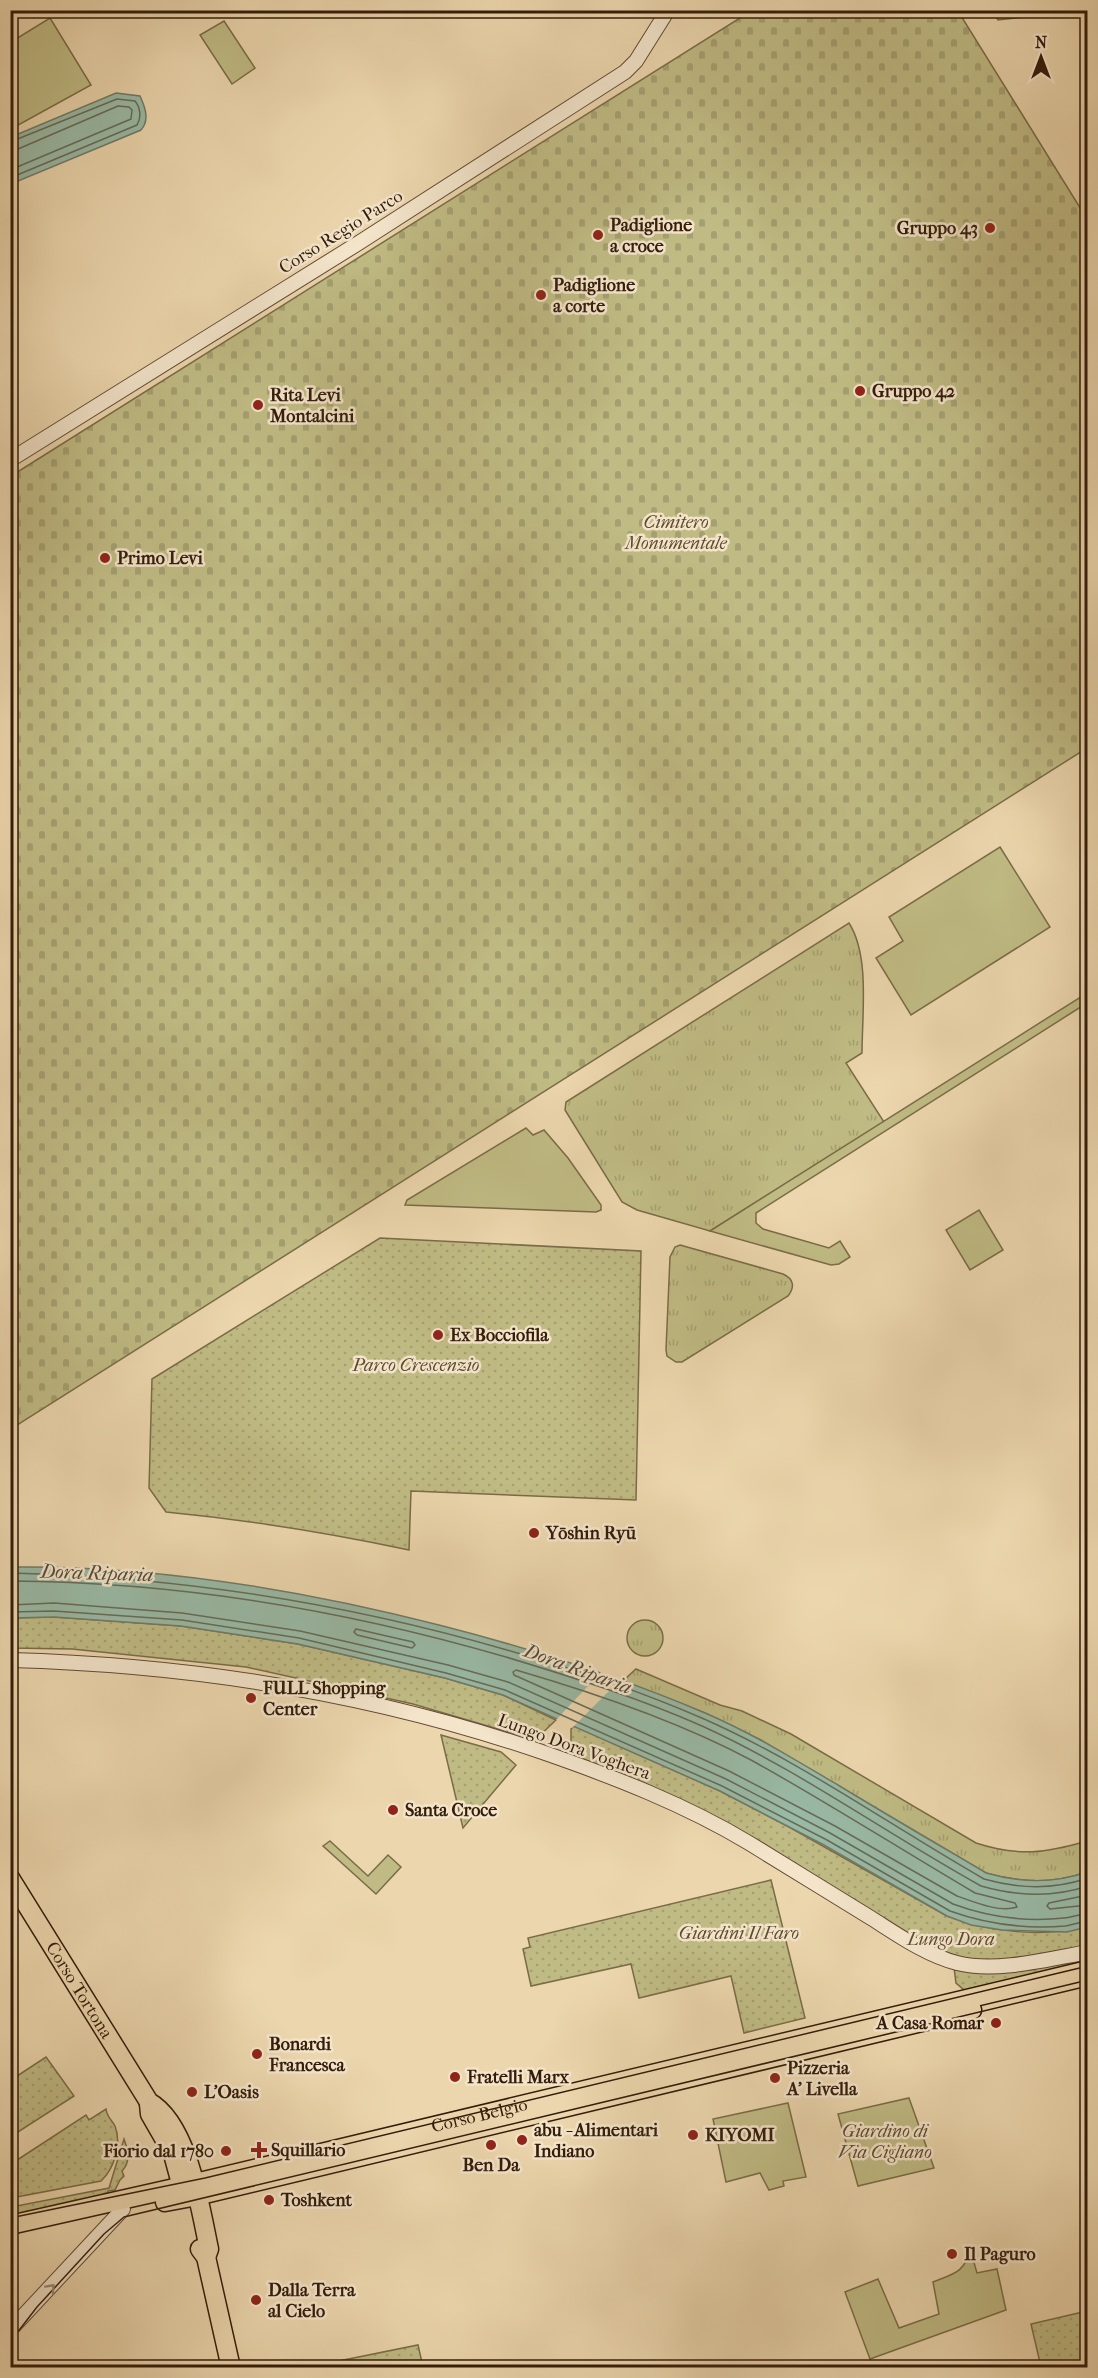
<svg xmlns="http://www.w3.org/2000/svg" width="1098" height="2378" font-family="'IM FELL French Canon',serif">
	<style>
		.grass { fill: url(#grass-tufts); stroke: #7a6c47; stroke-width: 1.5 }
		.cemetery { fill: url(#cemetery-stones); stroke: #7a6c47; stroke-width: 1.5 }
		.park { fill: url(#park-dots); stroke: #7a6c47; stroke-width: 1.5 }
		.garden { fill: #c0bb84; stroke: #7a6c47; stroke-width: 1.5 }
		.water { fill: #99baa6; stroke: #707b68; stroke-width: 1.5 }
		.pier { fill: #ecd6ad }
		.lines { fill: none; stroke-linecap: round; stroke-linejoin: round }
		.shore { stroke: #666b58; stroke-width: 1.5 }
		.minor-casing { stroke: #614a33; stroke-width: 16 }
		.major-casing { stroke: #331c0a; stroke-width: 21 }
		.minor { stroke: #f3e4ca; stroke-width: 14 }
		.major { stroke: #ecd6ad; stroke-width: 18 }
		.tram { stroke: #331c0a; stroke-width: 1.5 }
		.oneway { stroke: #9d8a74 }
		.poi-dot { fill: #8f2418; stroke: #f3e4ca; stroke-width: 2 }
		.labels { text-anchor: middle; dominant-baseline: central; stroke-width: 5; stroke-linejoin: round; paint-order: stroke }
		.poi-label { font-size: 18px; font-weight: bold; fill: #331c0a; stroke: #f3e4ca; text-anchor: start }
		.street-label { font-size: 18px; fill: #331c0a; stroke: #f3e4ca }
		.park-label { font-size: 18px; font-style: italic; fill: #5d4c2f; stroke: #f3e4ca }
		.water-label { font-size: 20px; font-style: italic; fill: #524b39; stroke: #f3e4ca }
	</style>
	<defs>
		<pattern id="grass-tufts" width="24" height="20" patternUnits="userSpaceOnUse" patternTransform="scale(1.5)"><rect width="24" height="20" fill="#c0bb84"/><path d="M3 7l-1-3M5 7V3M7 7l1-3M15 17l-1-3M17 17v-4M19 17l1-3" fill="none" stroke="#a5a071"/></pattern>
		<pattern id="cemetery-stones" width="16" height="16" patternUnits="userSpaceOnUse" patternTransform="scale(1.5)"><rect width="16" height="16" fill="#c0bb84"/><path d="M2 7V4a2 2 0 0 1 4 0v3zM10 15v-3a2 2 0 0 1 4 0v3z" fill="#a5a071"/></pattern>
		<pattern id="park-dots" width="8" height="8" patternUnits="userSpaceOnUse" patternTransform="scale(1.5)"><rect width="8" height="8" fill="#c0bb84"/><path d="M2 2h.1M6 6h.1" fill="none" stroke="#a5a071" stroke-width="1.8" stroke-linecap="round"/></pattern>
	</defs>
	<rect width="100%" height="100%" fill="#ecd6ad"/>
	<filter id="stains"><feTurbulence type="fractalNoise" baseFrequency=".00333" numOctaves="4"/><feColorMatrix values="0 0 0 0 .2 0 0 0 0 .09 0 0 0 0 .02 0 0 0 .5 -.17"/></filter>
	<radialGradient id="worn" r=".72"><stop offset=".6" stop-color="#630" stop-opacity="0"/><stop offset="1" stop-color="#630" stop-opacity=".3"/></radialGradient>
	<path class="grass" d="M 849,923 C 870,956 862,1014 862,1053 L 846,1063 L 884,1122 L 710,1231 L 637,1210 L 622,1202 L 565,1110 L 566,1102 Z
		M 680,1245 L 783,1274 C 794,1279 795,1287 788,1296 L 682,1362 L 676,1362 L 667,1356 L 666,1350 L 670,1257 L 675,1247 Z
		M627 1638a18 18 0 1 1 36 0a18 18 0 1 1-36 0Z
		M 636,1669 L 720,1705 L 742,1711 L 791,1734 L 976,1843 C 1019,1857 1046,1853 1087,1841 L 1087,1872 C 1053,1884 1021,1883 986,1873 L 761,1740 L 705,1713 L 623,1681 Z"/>
	<path class="cemetery" d="M 751,11 L 958,11 L 1087,219 L 1087,748 L 11,1429 L 11,476 Z"/>
	<path class="park" d="M 1087,10 L 998,20 L 992,11 L 992,10 Z
		M 380,1238 L 641,1251 L 636,1500 L 411,1491 L 409,1550 C 329,1533 248,1520 166,1512 L 149,1488 L 152,1379 Z
		M 54,1617 L 181,1626 L 298,1644 L 445,1678 L 503,1695 L 556,1720 L 535,1740 L 413,1704 L 246,1667 L 72,1649 L 11,1648 L 10,1618 Z
		M 574,1726 L 720,1791 L 789,1827 L 947,1916 C 992,1933 1041,1937 1087,1927 L 1087,1950 L 1048,1961 L 1055,1965 L 1087,1957 L 1087,1966 L 970,1995 L 956,1983 L 953,1960 L 669,1796 L 581,1758 L 571,1746 L 571,1729 Z
		M 441,1735 L 501,1752 L 516,1765 L 463,1828 Z
		M 771,1880 L 805,2018 L 744,2033 L 731,1976 L 639,1998 L 631,1964 L 531,1986 L 523,1949 L 530,1947 L 528,1938 Z
		M 46,2057 L 74,2096 L 18,2132 L 11,2121 L 11,2080 Z
		M 106,2109 C 107,2117 111,2119 115,2126 C 122,2144 114,2169 101,2181 L 11,2198 L 11,2164 L 86,2115 L 89,2120 Z
		M 124,2139 C 128,2150 131,2162 122,2171 L 124,2176 L 120,2180 L 115,2190 L 108,2191 L 106,2197 L 11,2216 L 11,2207 L 109,2188 Z
		M 1087,2311 L 1087,2367 L 1041,2367 L 1031,2324 Z
		M 418,2345 L 423,2367 L 309,2367 Z"/>
	<path class="garden" d="M 50,18 L 91,85 L 11,129 L 11,42 Z
		M 224,21 L 255,68 L 232,84 L 200,35 Z
		M 1000,847 L 1050,927 L 911,1015 L 876,958 L 903,941 L 889,917 Z
		M 1087,993 L 1087,1003 L 756,1213 L 756,1223 L 763,1229 L 829,1248 L 840,1241 L 850,1257 L 839,1264 L 831,1265 L 710,1231 Z
		M 526,1128 L 533,1135 L 544,1130 L 568,1158 L 601,1205 L 601,1210 L 596,1212 L 405,1205 L 407,1200 Z
		M 979,1210 L 1003,1250 L 970,1270 L 946,1230 Z
		M 330,1841 L 368,1876 L 388,1855 L 401,1867 L 376,1894 L 323,1846 Z
		M 909,2098 L 934,2168 L 858,2186 L 838,2114 Z
		M 788,2103 L 806,2177 L 783,2181 L 784,2186 L 769,2190 L 760,2173 L 726,2182 L 713,2119 Z
		M 970,2249 L 977,2273 L 997,2269 L 1006,2310 L 870,2359 L 845,2292 L 878,2279 L 899,2328 L 939,2314 L 933,2282 C 953,2274 965,2273 970,2249 Z"/>
	<path class="water" d="M 116,93 L 140,96 C 145,107 150,120 141,130 L 11,184 L 11,137 Z
		M 10,1567 C 156,1565 303,1590 443,1626 C 532,1649 621,1677 705,1713 C 752,1733 795,1760 838,1785 C 887,1815 937,1844 986,1873 C 1021,1883 1053,1884 1087,1872 L 1087,1927 L 1067,1932 L 1002,1930 L 971,1925 L 947,1916 L 824,1845 L 720,1791 L 503,1695 L 445,1678 L 298,1644 L 181,1626 L 54,1617 L 11,1618 Z"/>
	<path class="pier" d="M 602,1671 L 622,1678 L 572,1728 L 556,1720 Z"/>
	<g class="lines">
		<path class="shore" d="M 10,142 L 117,99 L 135,101 C 140,107 142,117 137,125 L 10,178
			M 10,150 L 18,149 L 118,106 L 129,107 L 132,110 L 131,119 L 10,170
			M 10,1573 C 180,1577 345,1603 507,1650 C 574,1669 640,1691 704,1719 C 802,1762 891,1826 984,1879 C 1019,1889 1053,1890 1088,1878
			M 10,1581 C 179,1582 345,1610 506,1657 C 572,1677 639,1698 702,1726 C 799,1770 887,1834 981,1886 C 1016,1896 1052,1898 1088,1886
			M 10,1605 L 54,1603 L 182,1613 L 300,1631 L 448,1665 L 508,1682 L 726,1779 L 830,1833 L 953,1904 C 988,1917 1027,1922 1064,1918 C 1072,1917 1080,1914 1088,1914
			M 10,1612 L 54,1611 L 182,1620 L 299,1638 L 446,1673 L 505,1690 L 722,1786 L 827,1840 L 950,1911 C 986,1924 1026,1929 1065,1926 C 1072,1925 1080,1922 1088,1921
			M 356,1629 L 413,1642 L 415,1645 L 412,1648 L 357,1635 L 354,1632 Z
			M 516,1670 C 595,1693 678,1721 751,1760 C 827,1802 900,1849 975,1893 L 1015,1903 L 1017,1907 C 1000,1913 974,1902 957,1896 L 835,1826 L 729,1771 L 514,1675 L 513,1672 Z
			M 1088,1895 L 1049,1903 L 1047,1906 L 1050,1909 L 1088,1905"/>
		<defs>
			<path id="minor" d="M 10,460 L 357,244 L 625,72 L 636,61 L 668,10
				M 10,1660 C 193,1665 372,1693 545,1753 C 614,1777 686,1805 749,1843 C 790,1868 830,1893 871,1918 C 898,1935 926,1955 957,1963 C 996,1973 1049,1959 1088,1952
				M 10,2330 L 123,2209"/>
			<g id="major">
				<path id="s1" d="M 10,1878 L 149,2102 C 188,2124 200,2207 209,2249 L 206,2257"/>
				<path d="M 149,2104 L 150,2114 L 173,2154 L 180,2180"/>
				<path d="M 165,2202 L 192,2197 L 972,2010"/>
				<path id="s2" d="M 10,2225 L 170,2189 L 1088,1970"/>
				<path d="M 200,2249 L 206,2257 L 231,2368"/>
			</g>
		</defs>
		<use href="#minor" class="minor-casing"/>
		<use href="#major" class="major-casing"/>
		<use href="#minor" class="minor"/>
		<use href="#major" class="major"/>
		<path class="tram" d="M 10,2218 L 205,2178 L 1088,1966
			M 10,2342 L 37,2307 L 104,2234 L 124,2217 L 1088,1986"/>
	</g>
	<defs><path id="oneway-chevron" d="M-2-3.5L2.5 0L-2 3.5" fill="none" stroke-width="1.6" stroke-linecap="round" stroke-linejoin="round" transform="scale(1.5)"/></defs>
	<use class="oneway" href="#oneway-chevron" transform="translate(51 2288) rotate(-47)"/>
	<g class="poi-dot">
		<circle cx="990" cy="228" r="6"/>
		<circle cx="598" cy="235" r="6"/>
		<circle cx="541" cy="295" r="6"/>
		<circle cx="860" cy="391" r="6"/>
		<circle cx="258" cy="405" r="6"/>
		<circle cx="105" cy="558" r="6"/>
		<circle cx="438" cy="1335" r="6"/>
		<circle cx="534" cy="1533" r="6"/>
		<circle cx="251" cy="1698" r="6"/>
		<circle cx="393" cy="1810" r="6"/>
		<circle cx="996" cy="2023" r="6"/>
		<circle cx="257" cy="2054" r="6"/>
		<circle cx="455" cy="2077" r="6"/>
		<circle cx="775" cy="2078" r="6"/>
		<circle cx="192" cy="2092" r="6"/>
		<circle cx="693" cy="2135" r="6"/>
		<circle cx="522" cy="2140" r="6"/>
		<circle cx="491" cy="2145" r="6"/>
		<path d="M256 2141h6v6h6v6h-6v6h-6v-6h-6v-6h6z"/>
		<circle cx="226" cy="2151" r="6"/>
		<circle cx="269" cy="2200" r="6"/>
		<circle cx="952" cy="2254" r="6"/>
		<circle cx="256" cy="2300" r="6"/>
	</g>
	<g class="labels">
		<g class="poi-label">
			<text x="610" y="225">Padiglione<tspan x="610" dy="21">a croce</tspan></text>
			<text x="978" y="228" text-anchor="end">Gruppo 43</text>
			<text x="553" y="285">Padiglione<tspan x="553" dy="21">a corte</tspan></text>
			<text x="872" y="391">Gruppo 42</text>
			<text x="270" y="395">Rita Levi<tspan x="270" dy="21">Montalcini</tspan></text>
			<text x="117" y="558">Primo Levi</text>
			<text x="450" y="1335">Ex Bocciofila</text>
			<text x="546" y="1533">Yōshin Ryū</text>
			<text x="263" y="1688">FULL Shopping<tspan x="263" dy="21">Center</tspan></text>
			<text x="405" y="1810">Santa Croce</text>
			<text x="984" y="2023" text-anchor="end">A Casa Romar</text>
			<text x="269" y="2044">Bonardi<tspan x="269" dy="21">Francesca</tspan></text>
			<text x="787" y="2068">Pizzeria<tspan x="787" dy="21">A' Livella</tspan></text>
			<text x="467" y="2077">Fratelli Marx</text>
			<text x="204" y="2092">L'Oasis</text>
			<text x="534" y="2130">abu - Alimentari<tspan x="534" dy="21">Indiano</tspan></text>
			<text x="705" y="2135">KIYOMI</text>
			<text x="271" y="2150">Squillario</text>
			<text x="214" y="2151" text-anchor="end">Fiorio dal 1780</text>
			<text x="491" y="2165" text-anchor="middle">Ben Da</text>
			<text x="281" y="2200">Toshkent</text>
			<text x="964" y="2254">Il Paguro</text>
			<text x="268" y="2290">Dalla Terra<tspan x="268" dy="21">al Cielo</tspan></text>
		</g>
		<g class="street-label">
			<text transform="translate(341 232) rotate(-32)">Corso Regio Parco</text>
			<text transform="translate(574 1747) rotate(20)">Lungo Dora Voghera</text>
			<text stroke="none"><textPath href="#s1" startOffset="132">Corso Tortona</textPath></text>
			<text stroke="none"><textPath href="#s2" startOffset="482">Corso Belgio</textPath></text>
		</g>
		<g class="park-label">
			<text x="676" y="522">Cimitero<tspan x="676" dy="21">Monumentale</tspan></text>
			<text x="416" y="1365">Parco Crescenzio</text>
			<text x="739" y="1933">Giardini Il Faro</text>
			<text x="951" y="1939">Lungo Dora</text>
			<text x="885" y="2131">Giardino di<tspan x="885" dy="21">Via Cigliano</tspan></text>
		</g>
		<g class="water-label">
			<text transform="translate(97 1573) rotate(2)">Dora Riparia</text>
			<text transform="translate(578 1669) rotate(20)">Dora Riparia</text>
		</g>
	</g>
	<rect width="1098" height="2378" fill="none" stroke="#ecd6ad" stroke-width="36"/>
	<rect x="12" y="12" width="1074" height="2354" fill="none" stroke="#331c0a" stroke-width="3"/>
	<rect x="18" y="18" width="1062" height="2342" fill="none" stroke="#331c0a" stroke-width="1.5"/>
	<g transform="translate(1041 57)" stroke="#f3e4ca" stroke-width="4.5" paint-order="stroke">
	<path d="M0-4.5L10 22L0 15L-10 22Z" fill="#331c0a"/>
	<text y="-9" font-size="16" font-weight="bold" text-anchor="middle" fill="#331c0a">N</text>
	</g>
	<rect width="100%" height="100%" filter="url(#stains)"/>
	<rect width="100%" height="100%" fill="url(#worn)"/>
</svg>
